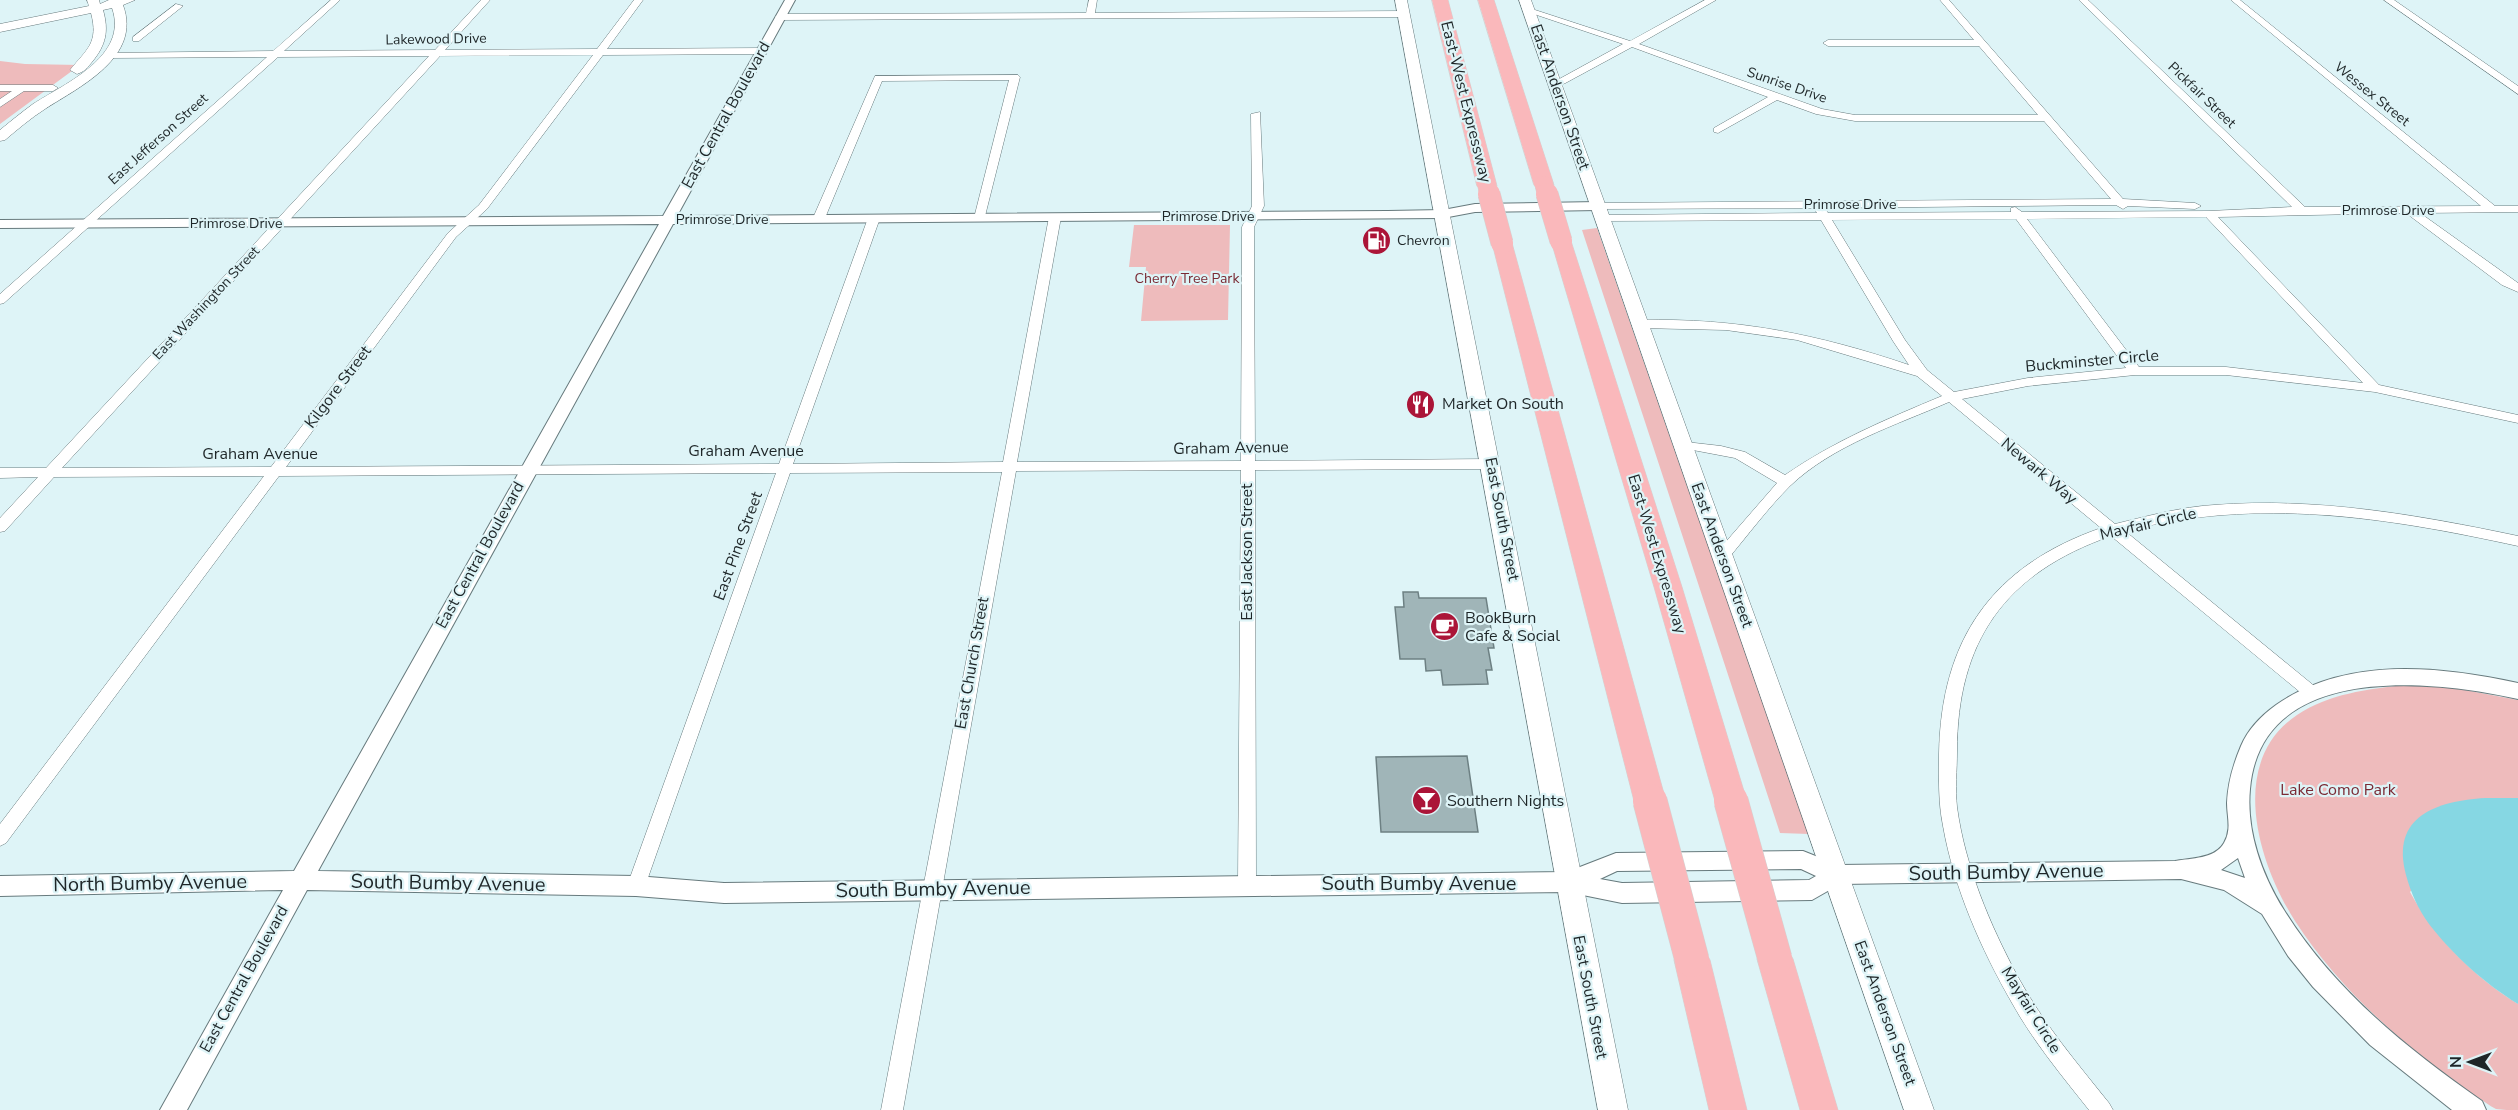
<svg xmlns="http://www.w3.org/2000/svg" width="2518" height="1110" font-family="'Nunito Sans',sans-serif">
	<style>
		.green { fill: #eebbbc }
		.water { fill: #86d7e3 }
		.building { fill: #a0b5b8; stroke: #6d8083; stroke-width: 1.5 }
		.lines { fill: none; stroke-linecap: round; stroke-linejoin: round }
		.minor-casing { stroke: #677a7d; stroke-width: 1 }
		.tertiary-casing { stroke: #677a7d; stroke-width: 2 }
		.secondary-casing { stroke: #677a7d; stroke-width: 1 }
		.motorway-casing { stroke: #d2d4d4; stroke-width: 1 }
		.minor { fill: #fff; fill-rule: evenodd }
		.tertiary { fill: #fff; fill-rule: evenodd }
		.secondary { fill: #fff; fill-rule: evenodd }
		.motorway { fill: #fab8bb; fill-rule: evenodd }
		.motorway-bridge-far2-casing { stroke: #d2d4d4; stroke-width: 19; stroke-linecap: butt }
		.motorway-bridge-far1-casing { stroke: #d2d4d4; stroke-width: 23; stroke-linecap: butt }
		.motorway-bridge-casing { stroke: #d2d4d4; stroke-width: 35; stroke-linecap: butt }
		.motorway-bridge-far2 { stroke: #fab8bb; stroke-width: 18 }
		.motorway-bridge-far1 { stroke: #fab8bb; stroke-width: 22 }
		.motorway-bridge { stroke: #fab8bb; stroke-width: 34 }
		.labels { text-anchor: middle; dominant-baseline: central; stroke-width: 4.5; stroke-linejoin: round; paint-order: stroke }
		.far-street-label { font-size: 14px; fill: #1e2628; stroke: #def4f7 }
		.far-poi-label { font-size: 14px; fill: #1e2628; stroke: #def4f7; text-anchor: start }
		.far-park-label { font-size: 14px; fill: #7a2a34; stroke: #def4f7 }
		.street-label { font-size: 16px; fill: #1e2628; stroke: #def4f7 }
		.poi-label { font-size: 16px; fill: #1e2628; stroke: #def4f7; text-anchor: start }
		.park-label { font-size: 16px; fill: #7a2a34; stroke: #def4f7 }
		.near-street-label { font-size: 20px; fill: #1e2628; stroke: #def4f7 }
	</style>
	<rect width="100%" height="100%" fill="#def4f7"/>
	<path class="green" d="M 0,61 L 25,64 L 80,65 L 0,124 Z
		M 1134,225 L 1230,225 L 1228,320 L 1141,321 L 1146,267 L 1129,267 Z
		M 1597,228 L 1809,834 L 1780,833 L 1582,230 Z
		M 2405,685 L 2449,687 L 2518,700 L 2518,798 L 2485,798 L 2410,892 C 2435,938 2474,977 2518,1004 L 2518,1110 C 2511,1110 2502,1110 2496,1109 C 2489,1106 2483,1100 2477,1097 C 2456,1083 2437,1069 2418,1053 C 2371,1015 2328,972 2295,921 C 2258,863 2227,762 2297,715 C 2329,694 2367,689 2405,685 Z"/>
	<path class="water" d="M 2485,798 L 2518,798 L 2518,1004 C 2485,984 2453,955 2429,924 C 2418,909 2411,893 2406,875 C 2390,816 2437,801 2485,798 Z"/>
	<path class="building" d="M 1403,592 L 1418,592 L 1419,598 L 1486,598 L 1494,648 L 1488,648 L 1492,670 L 1486,670 L 1488,684 L 1443,685 L 1441,670 L 1426,671 L 1425,659 L 1400,659 L 1395,607 L 1404,607 Z
		M 1467,756 L 1478,832 L 1381,832 L 1376,757 Z"/>
	<g class="lines">
		<defs>
			<path id="minor" d="M 331,0 L 340,0 L 284,51 L 435,50 L 481,0 L 490,0 L 445,50 L 597,49 L 634,0 L 643,0 L 607,49 L 763,48 L 768,51 L 763,54 L 603,55 L 487,209 L 456,237 L 286,467 L 779,464 L 868,218 L 874,215 L 880,218 L 793,464 L 1003,462 L 1049,217 L 1055,214 L 1061,217 L 1017,462 L 1241,461 L 1242,227 L 1252,206 L 1251,114 L 1260,112 L 1264,206 L 1254,227 L 1255,461 L 1491,459 L 1498,464 L 1491,469 L 1255,470 L 1256,885 L 1254,891 L 1247,893 L 1240,891 L 1238,885 L 1241,470 L 1016,471 L 903,1110 L 881,1110 L 1002,472 L 790,473 L 643,892 L 636,894 L 629,892 L 627,886 L 776,473 L 279,476 L 6,843 L 0,846 L 0,824 L 264,476 L 54,477 L 5,531 L 0,532 L 0,518 L 38,477 L 0,478 L 0,468 L 46,468 L 429,56 L 278,57 L 4,303 L 0,304 L 0,294 L 267,57 L 109,58 L 106,57 L 106,53 L 273,51 ZM 593,55 L 479,205 L 448,233 L 271,467 L 62,468 L 440,56 Z
				M 1089,0 L 1097,0 L 1095,13 L 1404,11 L 1409,14 L 1404,17 L 780,20 L 775,17 L 780,14 L 1086,13 Z
				M 1705,0 L 1716,0 L 1639,44 L 1822,109 L 1855,115 L 2038,115 L 1979,46 L 1828,46 L 1823,43 L 1828,40 L 1974,40 L 1940,0 L 1949,0 L 2123,199 L 2195,203 L 2201,206 L 2195,209 L 2128,206 L 2123,209 L 2116,205 L 1825,208 L 1828,213 L 2011,212 L 2011,208 L 2015,207 L 2022,212 L 2209,211 L 2292,207 L 2079,0 L 2088,0 L 2305,207 L 2481,206 L 2231,0 L 2240,0 L 2495,206 L 2518,206 L 2518,212 L 2420,213 L 2518,283 L 2518,292 L 2502,285 L 2406,213 L 2218,217 L 2379,385 L 2518,415 L 2518,423 L 2375,392 L 2226,375 L 2135,375 L 2028,386 L 1962,399 L 2115,524 C 2148,516 2181,507 2214,505 C 2317,497 2418,515 2518,536 L 2518,546 C 2385,517 2259,497 2125,531 L 2318,689 L 2320,693 L 2318,697 L 2312,699 L 2306,697 L 2111,536 C 2005,573 1957,641 1957,752 C 1957,770 1955,789 1957,807 C 1965,866 1990,925 2018,977 C 2043,1023 2077,1063 2109,1103 L 2113,1110 L 2089,1110 C 2062,1076 2033,1041 2012,1003 C 1981,949 1954,888 1943,826 C 1938,802 1939,778 1939,754 C 1941,639 1992,566 2101,528 L 1949,402 C 1896,425 1833,445 1790,486 C 1768,508 1748,535 1727,560 L 1717,560 L 1714,556 L 1717,552 L 1777,483 L 1735,458 L 1677,447 L 1675,444 L 1677,441 L 1721,446 L 1745,452 L 1785,475 C 1834,441 1887,419 1942,396 L 1917,376 L 1797,340 L 1726,330 L 1640,328 L 1634,324 L 1640,320 C 1738,318 1817,334 1909,365 L 1893,341 L 1821,220 L 1602,221 L 1596,218 L 1602,215 L 1817,213 L 1814,208 L 1598,209 L 1592,206 L 1598,203 L 2111,199 L 2044,121 L 1855,121 L 1816,114 L 1777,100 L 1718,133 L 1714,132 L 1714,128 L 1768,97 L 1632,47 L 1558,87 L 1552,87 L 1552,83 L 1623,44 L 1525,11 L 1532,9 L 1630,41 ZM 2206,217 L 2363,383 L 2226,367 L 2139,367 L 2027,219 ZM 2016,219 L 2126,368 L 2028,378 L 1954,392 L 1927,370 L 1905,340 L 1832,220 Z
				M 2384,0 L 2394,0 L 2518,86 L 2518,94 Z
				M 176,4 L 183,6 L 139,41 L 133,41 L 133,37 Z
				M 1018,75 L 1020,77 L 984,220 L 976,220 L 974,218 L 1009,80 L 882,81 L 825,218 L 823,220 L 815,220 L 813,218 L 875,76 Z
				M 0,85 L 53,85 L 58,88 L 53,91 L 24,91 L 0,107 L 0,99 L 12,91 L 0,91 Z"/>
			<path id="tertiary" d="M 785,0 L 795,0 L 677,216 L 1388,211 L 1443,210 L 1475,204 L 1598,202 L 1605,206 L 1598,210 L 1475,212 L 1443,218 L 673,224 L 318,871 L 636,876 L 724,883 L 1567,872 L 1616,853 L 1803,851 L 1838,865 L 2175,861 C 2191,858 2215,859 2224,843 C 2232,829 2227,817 2227,803 C 2228,782 2233,765 2241,746 C 2248,729 2262,715 2276,705 C 2346,656 2439,666 2518,683 L 2518,699 C 2430,679 2261,662 2250,789 C 2246,831 2262,875 2284,910 C 2333,989 2406,1048 2482,1101 L 2486,1110 L 2452,1110 L 2370,1045 L 2313,987 L 2288,956 L 2262,914 L 2224,890 L 2181,879 L 1840,884 L 1812,900 L 1622,903 L 1568,892 L 724,903 L 636,896 L 307,890 L 187,1110 L 160,1110 L 283,890 L 0,896 L 0,876 L 294,871 L 659,224 L 0,228 L 0,220 L 663,216 ZM 2238,858 L 2245,878 L 2221,870 ZM 1801,869 L 1816,876 L 1809,880 L 1622,883 L 1600,879 L 1617,871 Z"/>
			<path id="secondary" d="M 87,0 L 99,0 L 100,4 L 109,0 L 135,0 L 123,5 C 142,57 81,86 45,109 C 31,118 18,129 5,140 L 0,141 L 0,130 C 11,121 22,112 33,104 C 66,83 129,56 112,8 L 103,10 C 109,31 106,45 92,62 C 88,67 84,72 77,74 L 70,70 C 87,49 99,43 91,13 L 0,32 L 0,24 L 89,6 Z
				M 1395,0 L 1407,0 L 1628,1110 L 1598,1110 Z
				M 1519,0 L 1531,0 L 1934,1110 L 1904,1110 Z"/>
			<path id="motorway" d="M 1432,0 L 1448,0 L 1497,186 L 1494,190 L 1480,190 L 1477,186 Z
				M 1478,0 L 1494,0 L 1554,185 L 1551,189 L 1537,189 L 1534,185 Z
				M 1561,235 L 1568,237 L 1571,241 L 1682,587 L 1747,801 L 1742,810 L 1731,814 L 1720,810 L 1715,801 L 1654,587 L 1551,241 L 1554,237 Z
				M 1502,237 L 1509,239 L 1512,243 L 1666,801 L 1661,810 L 1650,814 L 1639,810 L 1634,801 L 1492,243 L 1495,239 Z
				M 1775,943 L 1787,948 L 1793,959 L 1838,1110 L 1800,1110 L 1757,959 L 1763,948 Z
				M 1692,944 L 1704,949 L 1710,960 L 1747,1110 L 1709,1110 L 1674,960 L 1680,949 Z"/>
		</defs>
		<use href="#minor" class="minor-casing"/>
		<use href="#tertiary" class="tertiary-casing"/>
		<use href="#secondary" class="secondary-casing"/>
		<use href="#motorway" class="motorway-casing"/>
		<use href="#minor" class="minor"/>
		<use href="#tertiary" class="tertiary"/>
		<use href="#secondary" class="secondary"/>
		<use href="#motorway" class="motorway"/>
		<defs>
			<path id="motorway-bridge-far2" d="M 1544,185 L 1547,195
				M 1487,186 L 1489,195"/>
			<path id="motorway-bridge-far1" d="M 1489,194 L 1502,243
				M 1547,194 L 1561,241"/>
			<path id="motorway-bridge" d="M 1650,801 L 1692,960
				M 1731,801 L 1775,959"/>
		</defs>
		<use href="#motorway-bridge-far2" class="motorway-bridge-far2-casing"/>
		<use href="#motorway-bridge-far1" class="motorway-bridge-far1-casing"/>
		<use href="#motorway-bridge" class="motorway-bridge-casing"/>
		<use href="#motorway-bridge-far2" class="motorway-bridge-far2"/>
		<use href="#motorway-bridge-far1" class="motorway-bridge-far1"/>
		<use href="#motorway-bridge" class="motorway-bridge"/>
	</g>
	<defs>
		<symbol id="fuel-disc" viewBox="-11 -11 22 22"><circle r="9.5" fill="#ab1538" stroke="#def4f7"/><path d="M-5.5-6h7V0h2V4h1.3V-2.5L3-4.5l.8-.8L6-3V5H2.5V1h-1V6h-7ZM-4.2-4.7v3.2H.2V-4.7Z" fill="#fff"/></symbol>
		<symbol id="restaurant-disc" viewBox="-11 -11 22 22"><circle r="9.5" fill="#ab1538" stroke="#def4f7"/><path d="M-5-6h1v4h1v-4h1v4h1v-4h1v5L-1.5 .5V6h-2V.5L-5-1ZM5-6V6H3V1.5H1.5Q1.5-4 5-6Z" fill="#fff"/></symbol>
		<symbol id="cafe-disc" viewBox="-11 -11 22 22"><circle r="9.5" fill="#ab1538" stroke="#def4f7"/><path d="M-5.5-4.5H6V0H3Q3 3.5 0 3.5H-2.5Q-5.5 3.5-5.5 0ZM3-3.2v2h1.7v-2ZM-6 4.5H4V6H-6Z" fill="#fff"/></symbol>
		<symbol id="bar-disc" viewBox="-11 -11 22 22"><circle r="9.5" fill="#ab1538" stroke="#def4f7"/><path d="M-6-5H6L.8 .8V4.5H3.5V6h-7V4.5H-.8V.8Z" fill="#fff"/></symbol>
	</defs>
	<g fill-rule="evenodd">
		<use href="#fuel-disc" x="1360" y="224" width="33" height="33"/>
		<use href="#restaurant-disc" x="1404" y="388" width="33" height="33"/>
		<use href="#cafe-disc" x="1428" y="610" width="33" height="33"/>
		<use href="#bar-disc" x="1410" y="784" width="33" height="33"/>
	</g>
	<g class="labels">
		<g class="far-street-label">
			<text transform="translate(436 39) rotate(-1)">Lakewood Drive</text>
			<text transform="translate(1787 85) rotate(19)">Sunrise Drive</text>
			<text transform="translate(2372 94) rotate(39)">Wessex Street</text>
			<text transform="translate(2202 95) rotate(44)">Pickfair Street</text>
			<text transform="translate(158 139) rotate(-42)">East Jefferson Street</text>
			<text x="1850" y="204">Primrose Drive</text>
			<text x="2388" y="210">Primrose Drive</text>
			<text x="1208" y="216">Primrose Drive</text>
			<text x="722" y="219">Primrose Drive</text>
			<text x="236" y="223">Primrose Drive</text>
			<text transform="translate(206 303) rotate(-47)">East Washington Street</text>
		</g>
		<g class="far-poi-label">
			<text x="1397" y="240">Chevron</text>
		</g>
		<g class="far-park-label">
			<text x="1187" y="278">Cherry Tree Park</text>
		</g>
		<g class="street-label">
			<text transform="translate(1560 97) rotate(71)">East Anderson Street</text>
			<text transform="translate(1466 102) rotate(76)">East-West Expressway</text>
			<text transform="translate(726 115) rotate(-61)">East Central Boulevard</text>
			<text transform="translate(2092 361) rotate(-5)">Buckminster Circle</text>
			<text transform="translate(338 387) rotate(-53)">Kilgore Street</text>
			<text transform="translate(1231 448) rotate(-1)">Graham Avenue</text>
			<text x="746" y="451">Graham Avenue</text>
			<text x="260" y="454">Graham Avenue</text>
			<text transform="translate(2039 471) rotate(40)">Newark Way</text>
			<text transform="translate(1502 519) rotate(79)">East South Street</text>
			<text transform="translate(2148 524) rotate(-13)">Mayfair Circle</text>
			<text transform="translate(738 546) rotate(-70)">East Pine Street</text>
			<text transform="translate(1247 552) rotate(-90)">East Jackson Street</text>
			<text transform="translate(1657 554) rotate(73)">East-West Expressway</text>
			<text transform="translate(480 555) rotate(-61)">East Central Boulevard</text>
			<text transform="translate(1722 555) rotate(70)">East Anderson Street</text>
			<text transform="translate(972 663) rotate(-80)">East Church Street</text>
			<text transform="translate(244 979) rotate(-61)">East Central Boulevard</text>
			<text transform="translate(1590 997) rotate(79)">East South Street</text>
			<text transform="translate(2031 1010) rotate(58)">Mayfair Circle</text>
			<text transform="translate(1885 1013) rotate(70)">East Anderson Street</text>
		</g>
		<g class="poi-label">
			<text x="1442" y="404">Market On South</text>
			<text x="1465" y="618">BookBurn<tspan x="1465" dy="18">Cafe &amp; Social</tspan></text>
			<text x="1447" y="801">Southern Nights</text>
		</g>
		<g class="park-label">
			<text x="2338" y="790">Lake Como Park</text>
		</g>
		<g class="near-street-label">
			<text transform="translate(2006 872) rotate(-1)">South Bumby Avenue</text>
			<text transform="translate(150 883) rotate(-1)">North Bumby Avenue</text>
			<text transform="translate(448 883) rotate(1)">South Bumby Avenue</text>
			<text x="1419" y="883">South Bumby Avenue</text>
			<text transform="translate(933 889) rotate(-1)">South Bumby Avenue</text>
		</g>
	</g>
	<g transform="translate(2470 1062) rotate(270)" stroke="#def4f7" stroke-width="4.5" paint-order="stroke">
	<path d="M0-4.5L10 22L0 15L-10 22Z" fill="#1e2628"/>
	<text y="-9" font-size="16" font-weight="bold" text-anchor="middle" fill="#1e2628">N</text>
	</g>
</svg>
